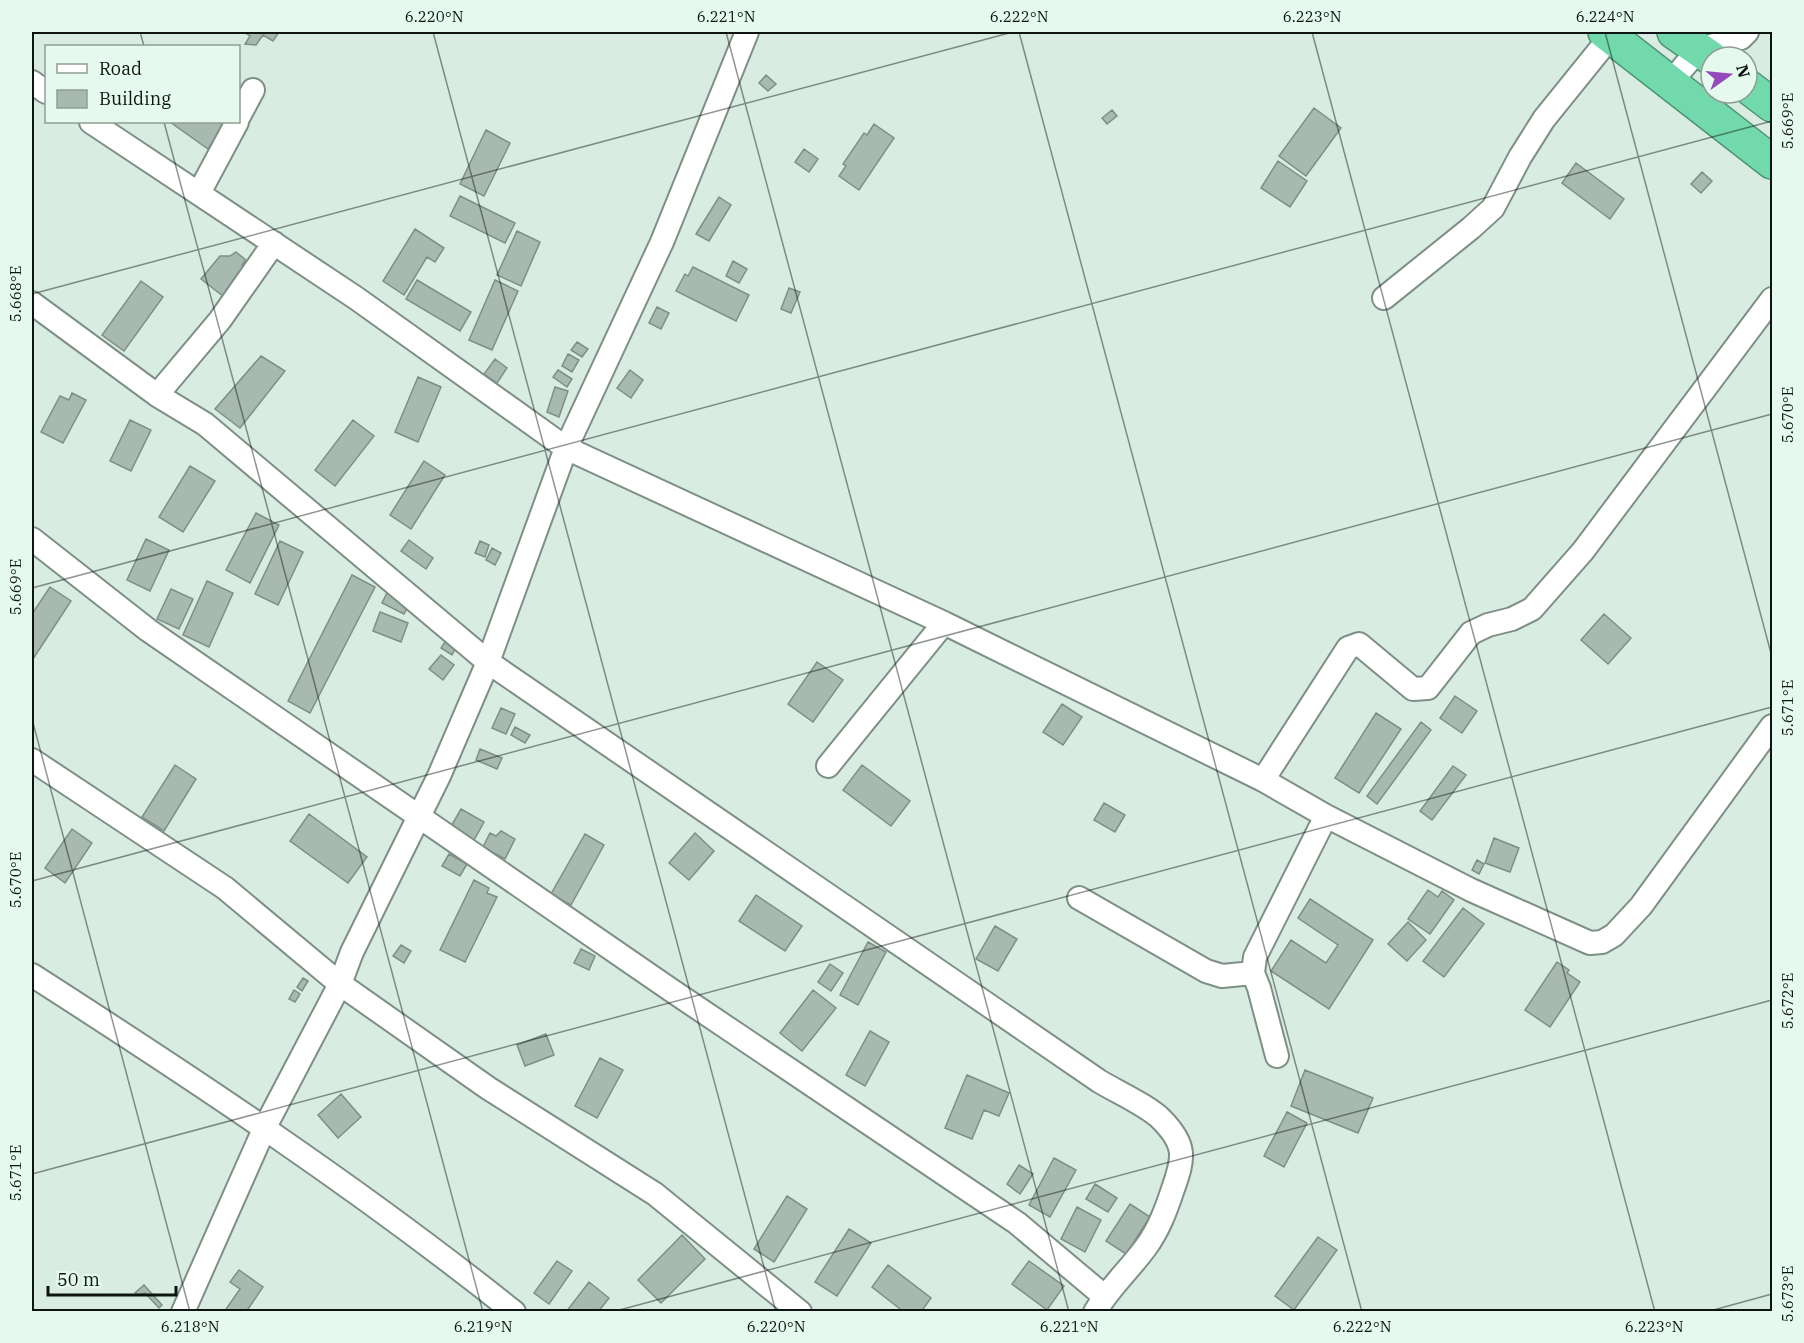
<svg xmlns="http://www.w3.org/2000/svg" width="1804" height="1343" font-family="'IBM Plex Serif',serif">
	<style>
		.building { fill: #a8bab0; stroke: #7e8f86; stroke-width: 1.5 }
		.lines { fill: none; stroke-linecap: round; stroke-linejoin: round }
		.minor-casing { stroke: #7d8f86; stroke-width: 26 }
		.highway-casing { stroke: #4e9475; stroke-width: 36 }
		.minor { stroke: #fff; stroke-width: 22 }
		.highway { stroke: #71d9ab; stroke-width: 33 }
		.ticks { fill: none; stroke: #0e1411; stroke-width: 1.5; stroke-opacity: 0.45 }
		.neatline { fill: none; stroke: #0e1411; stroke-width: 2 }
		.ticks-label { font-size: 15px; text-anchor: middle; fill: #0e1411 }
	</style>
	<rect width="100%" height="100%" fill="#d9ece2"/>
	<path class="building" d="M 244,32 L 279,32 L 273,41 L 263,35 L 256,45 L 245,44 L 250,36 Z
		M 766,75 L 776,84 L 768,91 L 759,83 Z
		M 1314,108 L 1341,128 L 1306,176 L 1279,156 Z
		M 1112,110 L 1117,116 L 1107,124 L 1102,118 Z
		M 170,122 L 219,122 L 225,126 L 208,149 Z
		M 874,124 L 894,138 L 859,190 L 839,176 L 846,166 L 843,164 L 864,133 L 867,135 Z
		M 486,130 L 510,143 L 484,196 L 460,184 Z
		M 804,149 L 818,159 L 809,172 L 795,162 Z
		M 1278,161 L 1307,181 L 1290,207 L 1261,188 Z
		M 1576,163 L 1624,199 L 1610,219 L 1562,183 Z
		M 1702,172 L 1712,181 L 1701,193 L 1691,184 Z
		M 460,196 L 515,223 L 505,243 L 450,216 Z
		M 719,197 L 731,205 L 709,241 L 696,234 Z
		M 415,229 L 444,248 L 435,262 L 427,257 L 404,295 L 383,281 Z
		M 517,231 L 540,242 L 521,286 L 497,275 Z
		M 236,252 L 246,260 L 242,265 L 246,269 L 224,297 L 201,279 L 220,256 L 230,256 Z
		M 733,261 L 747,269 L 739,283 L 726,276 Z
		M 693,267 L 749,295 L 736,321 L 676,291 L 685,274 L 688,276 Z
		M 417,280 L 471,312 L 460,331 L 406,299 Z
		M 495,280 L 518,291 L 492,350 L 469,340 Z
		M 141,281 L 163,297 L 124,351 L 102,335 Z
		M 789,288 L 800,292 L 791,313 L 781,309 Z
		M 657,307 L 669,313 L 661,329 L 649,323 Z
		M 577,342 L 588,349 L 582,357 L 571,350 Z
		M 568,354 L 579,360 L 572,372 L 562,366 Z
		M 261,356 L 285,371 L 240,428 L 215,409 Z
		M 495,359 L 507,368 L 497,383 L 484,374 Z
		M 558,370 L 572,379 L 567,387 L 553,377 Z
		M 630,370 L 643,380 L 631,398 L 617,388 Z
		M 418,377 L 441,387 L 418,442 L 395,432 Z
		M 555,387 L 568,391 L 559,417 L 547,412 Z
		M 72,393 L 86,400 L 63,443 L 41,432 L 60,396 L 69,400 Z
		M 130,420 L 151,430 L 131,471 L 110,461 Z
		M 353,420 L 374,436 L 335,486 L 315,470 Z
		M 424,461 L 445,475 L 411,529 L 390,515 Z
		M 190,466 L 215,481 L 183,532 L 159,517 Z
		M 256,513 L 279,525 L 250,583 L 226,570 Z
		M 146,539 L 169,550 L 150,591 L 127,580 Z
		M 409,540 L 433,558 L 426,569 L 401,551 Z
		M 280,541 L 303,552 L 278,605 L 255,594 Z
		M 480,541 L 489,545 L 485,557 L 475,553 Z
		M 492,548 L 501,553 L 495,565 L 486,560 Z
		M 352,575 L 375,587 L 310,713 L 288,701 Z
		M 207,581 L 233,593 L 209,647 L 183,635 Z
		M 50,587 L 71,601 L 33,659 L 32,614 Z
		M 171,589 L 193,599 L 179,629 L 157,619 Z
		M 389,589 L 411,601 L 404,614 L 382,603 Z
		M 380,612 L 408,623 L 401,642 L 373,631 Z
		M 1604,614 L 1631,638 L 1608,664 L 1581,640 Z
		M 447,639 L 457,645 L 452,655 L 441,648 Z
		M 441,655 L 454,665 L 443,680 L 429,669 Z
		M 817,662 L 843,680 L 813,722 L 788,704 Z
		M 1455,696 L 1477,711 L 1462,733 L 1440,718 Z
		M 1062,704 L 1082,717 L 1063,745 L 1043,732 Z
		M 501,708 L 515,714 L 506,734 L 492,728 Z
		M 1376,713 L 1401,729 L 1359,793 L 1335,778 Z
		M 1421,722 L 1431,730 L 1377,804 L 1367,796 Z
		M 515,727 L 530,735 L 525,743 L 511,735 Z
		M 480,749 L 502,758 L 497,769 L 476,760 Z
		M 175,765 L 196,779 L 164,831 L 142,817 Z
		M 862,765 L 910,801 L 891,826 L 843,790 Z
		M 1453,766 L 1466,775 L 1432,820 L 1420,811 Z
		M 1104,803 L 1125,815 L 1115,832 L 1094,820 Z
		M 461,809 L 484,822 L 473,842 L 450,828 Z
		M 309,814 L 367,857 L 348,883 L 290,841 Z
		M 72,829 L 92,843 L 65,883 L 45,868 Z
		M 501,831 L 515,839 L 505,859 L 483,847 L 490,833 L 496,836 Z
		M 695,833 L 714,851 L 689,880 L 669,863 Z
		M 585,834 L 604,845 L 571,905 L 551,894 Z
		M 1494,838 L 1519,848 L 1510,872 L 1485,863 Z
		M 449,854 L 467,864 L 460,876 L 442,866 Z
		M 1477,860 L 1484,864 L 1479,874 L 1472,870 Z
		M 474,880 L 489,888 L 487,893 L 497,897 L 465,962 L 440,950 Z
		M 1428,890 L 1438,897 L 1442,891 L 1454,900 L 1430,934 L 1408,919 Z
		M 756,895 L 802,926 L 785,951 L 739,921 Z
		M 1310,899 L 1373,940 L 1329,1009 L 1271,971 L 1291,940 L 1326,963 L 1338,945 L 1298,918 Z
		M 1463,908 L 1484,924 L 1444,977 L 1423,961 Z
		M 1408,922 L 1426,940 L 1407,961 L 1388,944 Z
		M 995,926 L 1017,939 L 998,971 L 976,959 Z
		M 868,942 L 886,952 L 858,1005 L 840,995 Z
		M 401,945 L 411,951 L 404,963 L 393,956 Z
		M 581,949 L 595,956 L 589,970 L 574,963 Z
		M 1557,962 L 1569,970 L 1567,973 L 1580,982 L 1550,1027 L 1525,1010 Z
		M 830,964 L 843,973 L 831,991 L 818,982 Z
		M 303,978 L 308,981 L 302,991 L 297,987 Z
		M 294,990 L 300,994 L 295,1002 L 289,999 Z
		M 813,990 L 836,1008 L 802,1051 L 780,1033 Z
		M 870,1031 L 889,1042 L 865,1086 L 846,1075 Z
		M 546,1034 L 554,1055 L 525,1066 L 517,1045 Z
		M 600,1058 L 623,1070 L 597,1118 L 575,1106 Z
		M 1305,1070 L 1373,1098 L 1358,1133 L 1291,1106 Z
		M 967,1075 L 1009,1093 L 999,1116 L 984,1110 L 972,1139 L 945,1128 Z
		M 341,1094 L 361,1117 L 338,1138 L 318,1115 Z
		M 1287,1112 L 1307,1123 L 1284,1167 L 1264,1156 Z
		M 1054,1158 L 1076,1170 L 1050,1217 L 1029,1205 Z
		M 1019,1165 L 1033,1174 L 1020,1194 L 1007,1184 Z
		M 1095,1184 L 1117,1198 L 1108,1212 L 1086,1199 Z
		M 787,1196 L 807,1209 L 774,1262 L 754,1249 Z
		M 1130,1204 L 1150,1217 L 1126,1254 L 1106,1241 Z
		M 1077,1207 L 1101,1220 L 1085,1252 L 1061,1239 Z
		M 849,1229 L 871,1243 L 837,1296 L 815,1282 Z
		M 682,1235 L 705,1259 L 661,1303 L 638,1280 Z
		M 1318,1237 L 1337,1250 L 1294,1310 L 1275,1296 Z
		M 557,1261 L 572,1271 L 549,1304 L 534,1293 Z
		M 1029,1261 L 1064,1286 L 1047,1310 L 1012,1284 Z
		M 888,1265 L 931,1298 L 921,1312 L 904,1312 L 872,1287 Z
		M 239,1270 L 263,1287 L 246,1312 L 224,1312 L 240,1289 L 230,1282 Z
		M 589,1282 L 609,1298 L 598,1312 L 566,1312 Z
		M 144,1285 L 162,1305 L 159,1308 L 145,1293 L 138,1295 L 135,1293 Z"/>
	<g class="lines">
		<defs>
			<path id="minor" d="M 32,82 L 46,92
				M 1670,83 L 1699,49 L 1741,38 L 1747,32
				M 238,118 L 253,90
				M 91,122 L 356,298 L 566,448 L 944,623 L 1263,780 L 1326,816 L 1471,890 L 1590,943 L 1602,942 L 1614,935 L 1641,906 L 1772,726
				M 199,193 L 237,122
				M 1384,298 L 1471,228 L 1493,208 L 1520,157 L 1544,119 L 1611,36
				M 32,303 L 157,395 L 205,424 L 488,662 L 1099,1081 C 1117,1092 1148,1106 1161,1119 C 1187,1145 1184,1158 1173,1189 C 1166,1210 1159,1229 1146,1247 C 1130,1269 1109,1288 1095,1312
				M 157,395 L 220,320 L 274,243
				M 32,539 L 148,630 L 671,990 L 1017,1223 L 1104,1296
				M 32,760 L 225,888 L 340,984 L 488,1088 L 655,1194 L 800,1312
				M 828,766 L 944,623
				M 1263,780 L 1348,648 L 1359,644 L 1413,689 L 1428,688 L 1471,633 L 1488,625 L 1512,619 L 1532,609 L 1583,551 L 1772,299
				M 1079,898 L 1206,971 L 1222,976 L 1253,973
				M 32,975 C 197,1081 360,1189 514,1312
				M 1277,1056 L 1259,988 L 1253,973 L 1255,957 L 1326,816
				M 183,1312 L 265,1127 L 340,984 L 352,952 L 439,776 L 488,662 L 566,448 L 662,242 L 747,32"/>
			<path id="highway" d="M 1605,32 L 1772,162
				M 1674,32 L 1711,58
				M 1747,86 L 1772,105"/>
		</defs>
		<use href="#minor" class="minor-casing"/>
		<use href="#highway" class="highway-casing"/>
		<use href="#minor" class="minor"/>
		<use href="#highway" class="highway"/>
	</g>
	<path class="ticks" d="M 140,32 L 144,46M 433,32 L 776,1312M 726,32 L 1069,1312M 1019,32 L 1362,1312M 1312,32 L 1655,1312M 1605,32 L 1772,657M 164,122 L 483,1312M 32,294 L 1013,32M 32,588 L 1772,121M 32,719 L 190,1312M 32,881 L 1772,414M 32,1174 L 1772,707M 612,1312 L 1772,1000M 1706,1312 L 1772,1294"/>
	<rect width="1804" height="1343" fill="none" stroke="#e6f9ef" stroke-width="66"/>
	<rect x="45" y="45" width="195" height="78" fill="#e6f9ef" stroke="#909d96" stroke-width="1.5"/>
	<rect x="57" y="64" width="30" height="9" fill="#ffffff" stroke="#909d96" stroke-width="1.5"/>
	<text x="99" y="75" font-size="18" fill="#0e1411">Road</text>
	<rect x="57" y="90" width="30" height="18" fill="#a8bab0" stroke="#909d96" stroke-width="1.5"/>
	<text x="99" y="105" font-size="18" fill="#0e1411">Building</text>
	<g transform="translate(1729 75) rotate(75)"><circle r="28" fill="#e6f9ef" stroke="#909d96" stroke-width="1.5"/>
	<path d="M0-4.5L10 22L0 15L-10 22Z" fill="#9649bb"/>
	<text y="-9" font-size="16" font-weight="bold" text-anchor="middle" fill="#0e1411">N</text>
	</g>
	<path d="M48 1286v9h128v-9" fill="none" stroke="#0e1411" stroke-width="3"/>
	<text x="57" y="1286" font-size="18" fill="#0e1411" stroke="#e6f9ef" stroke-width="4.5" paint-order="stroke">50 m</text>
	<rect x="33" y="33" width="1738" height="1277" class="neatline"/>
	<g class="ticks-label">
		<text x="434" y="22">6.220°N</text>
		<text x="726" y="22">6.221°N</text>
		<text x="1019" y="22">6.222°N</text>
		<text x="1312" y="22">6.223°N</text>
		<text x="1605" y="22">6.224°N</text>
		<text transform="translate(1788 121) rotate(-90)" y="5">5.669°E</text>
		<text transform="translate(16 294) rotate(-90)" y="5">5.668°E</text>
		<text transform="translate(1788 415) rotate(-90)" y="5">5.670°E</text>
		<text transform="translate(16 587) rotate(-90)" y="5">5.669°E</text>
		<text transform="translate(1788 708) rotate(-90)" y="5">5.671°E</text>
		<text transform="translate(16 880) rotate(-90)" y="5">5.670°E</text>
		<text transform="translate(1788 1001) rotate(-90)" y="5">5.672°E</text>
		<text transform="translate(16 1173) rotate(-90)" y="5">5.671°E</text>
		<text transform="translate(1788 1294) rotate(-90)" y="5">5.673°E</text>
		<text x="190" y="1332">6.218°N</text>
		<text x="483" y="1332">6.219°N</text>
		<text x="776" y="1332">6.220°N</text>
		<text x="1069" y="1332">6.221°N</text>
		<text x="1362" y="1332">6.222°N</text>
		<text x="1654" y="1332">6.223°N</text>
	</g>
</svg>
